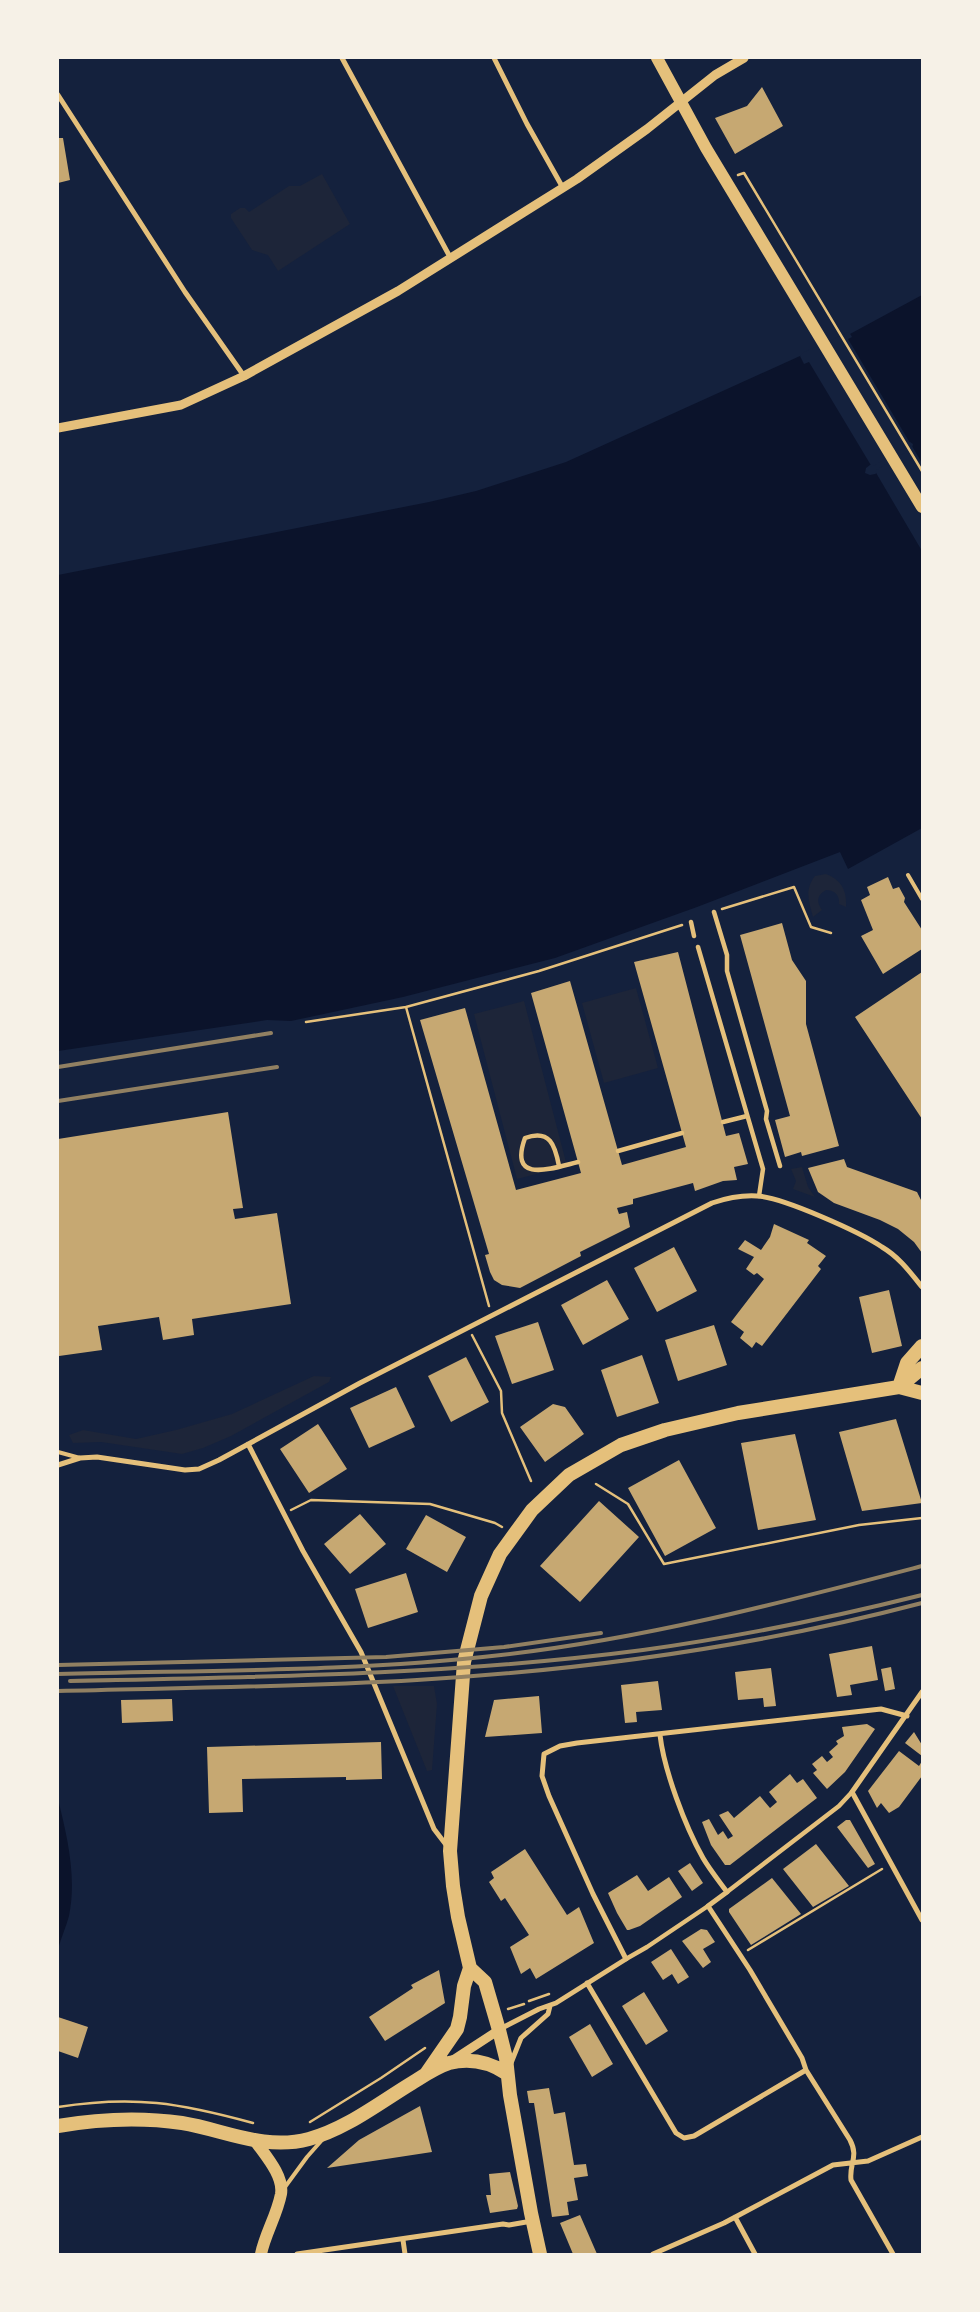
<svg xmlns="http://www.w3.org/2000/svg" width="980" height="2312" font-family="'PT Sans',sans-serif">
	<style>
		.green { fill: #1d2539 }
		.water { fill: #0b132b; fill-rule: evenodd }
		.pier { fill: #14213d }
		.building { fill: #c6a872 }
		.lines { fill: none; stroke-linecap: round; stroke-linejoin: round }
		.path { stroke: #e5c07b; stroke-width: 2.5 }
		.service { stroke: #e5c07b; stroke-width: 4 }
		.pedestrian { stroke: #e5c07b; stroke-width: 4.5 }
		.minor { stroke: #e5c07b; stroke-width: 5 }
		.tertiary { stroke: #e5c07b; stroke-width: 9 }
		.primary { stroke: #e5c07b; stroke-width: 12 }
		.trunk { stroke: #e5c07b; stroke-width: 14 }
		.rail { stroke: #918062; stroke-width: 4 }
	</style>
	<rect width="100%" height="100%" fill="#14213d"/>
	<path class="green" d="M 322,174 L 350,224 L 278,271 L 268,255 L 252,250 L 231,218 L 231,214 L 240,208 L 245,208 L 249,212 L 289,186 L 300,186 Z
		M 826,874 C 842,880 847,891 846,907 L 839,904 C 840,895 834,890 826,890 C 817,895 816,902 822,910 L 813,917 C 809,902 804,890 815,876 Z
		M 636,988 L 658,1068 L 604,1083 L 582,1003 Z
		M 524,1001 L 567,1166 L 517,1179 L 474,1014 Z
		M 802,1167 L 808,1187 L 815,1197 L 793,1189 L 796,1181 L 791,1169 Z
		M 314,1376 L 331,1377 L 329,1382 L 231,1436 L 203,1448 L 182,1454 L 101,1442 L 73,1443 L 69,1435 L 83,1430 L 136,1439 L 176,1430 L 232,1414 Z
		M 393,1686 L 434,1686 L 437,1704 L 432,1770 L 427,1771 Z"/>
	<path class="water" d="M 922,295 L 922,828 L 848,869 L 840,852 L 697,907 L 555,958 L 403,997 L 291,1021 L 267,1020 L 58,1051 L 58,575 L 429,502 L 476,491 L 566,462 L 800,356 L 826,347 ZM 910,442 L 913,444 L 911,452 L 875,474 L 870,475 L 865,473 L 866,468 L 870,465 Z
		M 58,1799 C 67,1836 77,1877 69,1916 C 66,1927 61,1938 58,1949 L 58,1894 L 59,1894 L 58,1892 Z"/>
	<path class="pier" d="M 849,332 L 852,337 L 848,339 L 922,463 L 922,551 L 875,471 L 909,450 L 911,445 L 907,446 L 872,467 L 809,362 L 804,364 L 800,356 L 804,352 Z"/>
	<path class="building" d="M 762,87 L 783,126 L 735,154 L 715,118 L 747,106 Z
		M 58,138 L 63,138 L 70,180 L 58,183 Z
		M 888,877 L 893,889 L 899,887 L 905,898 L 904,902 L 922,930 L 922,949 L 883,974 L 861,936 L 873,930 L 861,900 L 870,895 L 867,887 Z
		M 782,923 L 792,960 L 806,981 L 806,1024 L 839,1146 L 802,1156 L 801,1152 L 785,1157 L 775,1120 L 790,1116 L 740,935 Z
		M 678,952 L 726,1136 L 739,1133 L 748,1164 L 734,1167 L 737,1180 L 723,1181 L 695,1191 L 693,1183 L 633,1199 L 633,1204 L 617,1208 L 619,1214 L 627,1212 L 630,1227 L 580,1252 L 581,1256 L 520,1288 L 502,1285 L 494,1280 L 490,1272 L 485,1255 L 489,1254 L 420,1020 L 465,1008 L 516,1190 L 581,1173 L 531,993 L 570,981 L 622,1165 L 686,1147 L 634,962 Z
		M 922,972 L 922,1119 L 855,1017 Z
		M 228,1112 L 243,1208 L 233,1209 L 235,1219 L 277,1213 L 291,1304 L 192,1319 L 194,1335 L 163,1340 L 159,1317 L 98,1326 L 102,1350 L 59,1356 L 58,1346 L 58,1139 Z
		M 844,1159 L 847,1167 L 917,1192 L 922,1202 L 922,1253 L 914,1242 L 898,1229 L 880,1220 L 834,1203 L 818,1192 L 808,1168 Z
		M 774,1224 L 809,1240 L 807,1243 L 826,1256 L 818,1266 L 821,1269 L 762,1346 L 756,1342 L 752,1348 L 740,1338 L 744,1332 L 731,1322 L 764,1279 L 757,1273 L 754,1275 L 746,1269 L 754,1257 L 738,1249 L 745,1240 L 761,1250 L 770,1237 Z
		M 674,1247 L 697,1291 L 657,1312 L 634,1268 Z
		M 607,1280 L 629,1319 L 583,1345 L 561,1305 Z
		M 889,1290 L 902,1346 L 872,1353 L 859,1297 Z
		M 538,1322 L 554,1370 L 512,1384 L 495,1336 Z
		M 714,1325 L 727,1365 L 678,1381 L 665,1340 Z
		M 642,1355 L 659,1403 L 617,1417 L 601,1370 Z
		M 466,1357 L 489,1402 L 451,1422 L 428,1376 Z
		M 396,1387 L 415,1427 L 369,1448 L 350,1408 Z
		M 553,1404 L 565,1407 L 584,1434 L 545,1462 L 520,1427 Z
		M 896,1419 L 922,1503 L 862,1511 L 839,1432 Z
		M 318,1424 L 347,1469 L 309,1493 L 280,1449 Z
		M 795,1434 L 816,1520 L 758,1530 L 741,1443 Z
		M 679,1460 L 716,1528 L 665,1556 L 628,1488 Z
		M 599,1501 L 639,1537 L 580,1602 L 540,1566 Z
		M 360,1514 L 386,1544 L 350,1574 L 324,1544 Z
		M 426,1515 L 466,1537 L 447,1572 L 406,1549 Z
		M 406,1573 L 418,1612 L 368,1628 L 355,1589 Z
		M 872,1646 L 878,1680 L 850,1685 L 852,1695 L 837,1697 L 829,1654 Z
		M 891,1667 L 895,1689 L 885,1691 L 881,1669 Z
		M 771,1668 L 776,1706 L 764,1707 L 763,1698 L 738,1700 L 735,1672 Z
		M 658,1681 L 662,1710 L 636,1712 L 637,1722 L 625,1723 L 621,1685 Z
		M 539,1696 L 542,1733 L 485,1737 L 494,1700 Z
		M 172,1699 L 173,1721 L 122,1723 L 121,1700 Z
		M 867,1724 L 875,1729 L 845,1772 L 827,1789 L 813,1773 L 817,1770 L 812,1764 L 822,1756 L 827,1762 L 833,1757 L 829,1752 L 838,1744 L 836,1741 L 844,1736 L 842,1727 Z
		M 914,1732 L 922,1745 L 922,1756 L 905,1743 Z
		M 381,1742 L 382,1779 L 346,1780 L 346,1777 L 242,1779 L 243,1812 L 209,1813 L 207,1747 Z
		M 899,1751 L 919,1766 L 922,1761 L 922,1776 L 899,1807 L 889,1813 L 881,1803 L 877,1808 L 868,1791 Z
		M 790,1774 L 797,1783 L 803,1779 L 817,1798 L 730,1865 L 725,1865 L 711,1845 L 702,1822 L 709,1819 L 718,1835 L 723,1831 L 728,1839 L 733,1836 L 719,1815 L 728,1811 L 734,1818 L 760,1796 L 770,1808 L 777,1802 L 769,1792 Z
		M 846,1820 L 850,1820 L 875,1864 L 868,1868 L 837,1827 Z
		M 816,1844 L 849,1886 L 813,1907 L 783,1869 Z
		M 525,1849 L 567,1915 L 579,1907 L 594,1943 L 536,1979 L 530,1968 L 521,1974 L 510,1947 L 529,1935 L 505,1898 L 501,1901 L 489,1882 L 494,1878 L 491,1872 Z
		M 690,1863 L 703,1883 L 692,1891 L 678,1871 Z
		M 637,1875 L 648,1891 L 669,1877 L 682,1897 L 640,1926 L 629,1930 L 627,1930 L 617,1913 L 608,1893 Z
		M 772,1878 L 801,1914 L 751,1945 L 729,1912 L 729,1909 Z
		M 701,1929 L 707,1930 L 715,1942 L 703,1949 L 711,1962 L 703,1968 L 682,1941 Z
		M 671,1949 L 689,1977 L 678,1984 L 672,1974 L 663,1980 L 651,1962 Z
		M 439,1970 L 445,2003 L 385,2041 L 369,2017 L 413,1988 L 411,1985 Z
		M 644,1992 L 668,2031 L 646,2045 L 622,2006 Z
		M 58,2017 L 88,2027 L 78,2058 L 58,2051 Z
		M 590,2024 L 613,2064 L 592,2077 L 569,2037 Z
		M 549,2088 L 554,2114 L 565,2112 L 574,2165 L 586,2164 L 588,2176 L 574,2178 L 578,2200 L 567,2202 L 569,2215 L 552,2217 L 534,2103 L 529,2103 L 527,2091 Z
		M 420,2106 L 432,2152 L 327,2168 L 359,2140 Z
		M 510,2172 L 518,2206 L 517,2209 L 490,2213 L 486,2195 L 491,2195 L 489,2174 Z
		M 580,2215 L 597,2254 L 573,2254 L 560,2223 Z"/>
	<g class="lines">
		<path class="path" d="M 738,175 L 744,173 L 922,471
			M 722,909 L 794,887 L 811,927 L 831,933
			M 406,1007 L 489,1306
			M 306,1022 L 406,1007 L 539,971 L 682,925
			M 472,1335 L 501,1391 L 502,1413 L 531,1481
			M 596,1484 L 628,1504 L 664,1564 L 859,1525 L 922,1518
			M 291,1510 L 311,1500 L 430,1504 L 495,1523 L 502,1527
			M 748,1950 L 882,1869
			M 529,2001 L 549,1994
			M 508,2009 L 524,2004
			M 58,2107 C 134,2095 180,2103 253,2123
			M 310,2122 L 381,2078 L 425,2048"/>
		<path class="service" d="M 908,875 L 922,899
			M 58,1452 L 80,1458
			M 285,2187 L 307,2157 L 322,2140"/>
		<path class="pedestrian" d="M 714,912 L 727,955 L 727,971 L 767,1111 L 766,1119 L 780,1166
			M 691,922 L 694,936
			M 698,947 L 763,1169 L 759,1196
			M 723,1122 L 747,1116
			M 618,1151 L 682,1133
			M 559,1166 C 555,1145 550,1129 525,1138 C 508,1185 553,1168 578,1162
			M 727,1892 L 839,1806 L 852,1792
			M 626,1959 L 647,1947 L 708,1906"/>
		<path class="minor" d="M 342,58 L 450,257
			M 494,58 L 527,124 L 563,188
			M 58,95 L 185,292 L 244,376
			M 248,1444 L 303,1551 L 361,1652 L 434,1829 L 447,1846
			M 58,1465 L 80,1458 L 97,1457 L 185,1470 L 199,1469 L 219,1460 L 360,1383 L 712,1203 C 727,1198 741,1195 757,1196 C 782,1197 860,1232 882,1247 C 899,1257 910,1272 922,1287
			M 922,1692 L 852,1792 L 922,1920
			M 660,1735 C 664,1770 685,1826 703,1858 C 710,1870 719,1881 727,1892 L 708,1906 L 750,1970 L 802,2058 L 806,2070 L 850,2140 C 859,2157 849,2163 851,2180 L 893,2254
			M 587,1983 L 676,2133 L 684,2138 L 694,2136 L 806,2070
			M 500,2029 L 539,2009 L 556,2003 L 626,1959 L 593,1894 L 549,1796 L 542,1776 L 544,1754 L 560,1746 L 577,1743 L 881,1709 L 907,1716
			M 511,2063 L 521,2038 L 548,2014 L 550,2006
			M 735,2217 L 755,2254
			M 403,2240 L 405,2254
			M 297,2254 L 503,2224 L 509,2225 L 532,2221
			M 653,2254 L 724,2223 L 833,2165 L 868,2161 L 922,2137"/>
		<path class="tertiary" d="M 58,428 L 181,405 L 244,376 L 398,291 L 577,179 L 647,129 L 715,75 L 744,58
			M 453,2060 L 499,2030"/>
		<path class="primary" d="M 657,58 L 706,148 L 922,507
			M 256,2142 C 265,2155 284,2176 281,2194 C 277,2215 265,2234 261,2254"/>
		<path class="trunk" d="M 900,1386 L 922,1368
			M 899,1387 L 907,1363 L 922,1346
			M 426,2074 L 457,2029 L 460,2017 L 464,1986 L 470,1968
			M 58,2126 C 99,2119 140,2117 182,2123 C 225,2130 264,2151 309,2139 C 346,2129 379,2103 412,2083 C 423,2076 436,2067 449,2063 C 469,2058 489,2062 506,2073
			M 540,2254 L 531,2213 L 510,2095 L 506,2058 L 499,2030 L 485,1982 L 470,1968 L 458,1917 L 453,1886 L 450,1851 L 464,1662 L 481,1596 L 500,1554 L 532,1510 L 569,1475 L 621,1445 L 665,1430 L 738,1413 L 899,1387 L 922,1393"/>
		<path class="rail" d="M 58,1067 L 271,1033
			M 58,1101 L 277,1067
			M 58,1665 L 386,1657 L 504,1647 L 601,1633
			M 58,1674 C 205,1670 354,1672 501,1655 C 644,1639 784,1602 922,1566
			M 70,1681 C 261,1677 453,1675 643,1650 C 737,1637 830,1618 922,1595
			M 58,1691 C 177,1688 297,1687 417,1680 C 587,1670 758,1646 922,1603"/>
	</g>
	<rect width="980" height="2312" fill="none" stroke="#f6f1e7" stroke-width="118"/>
</svg>
